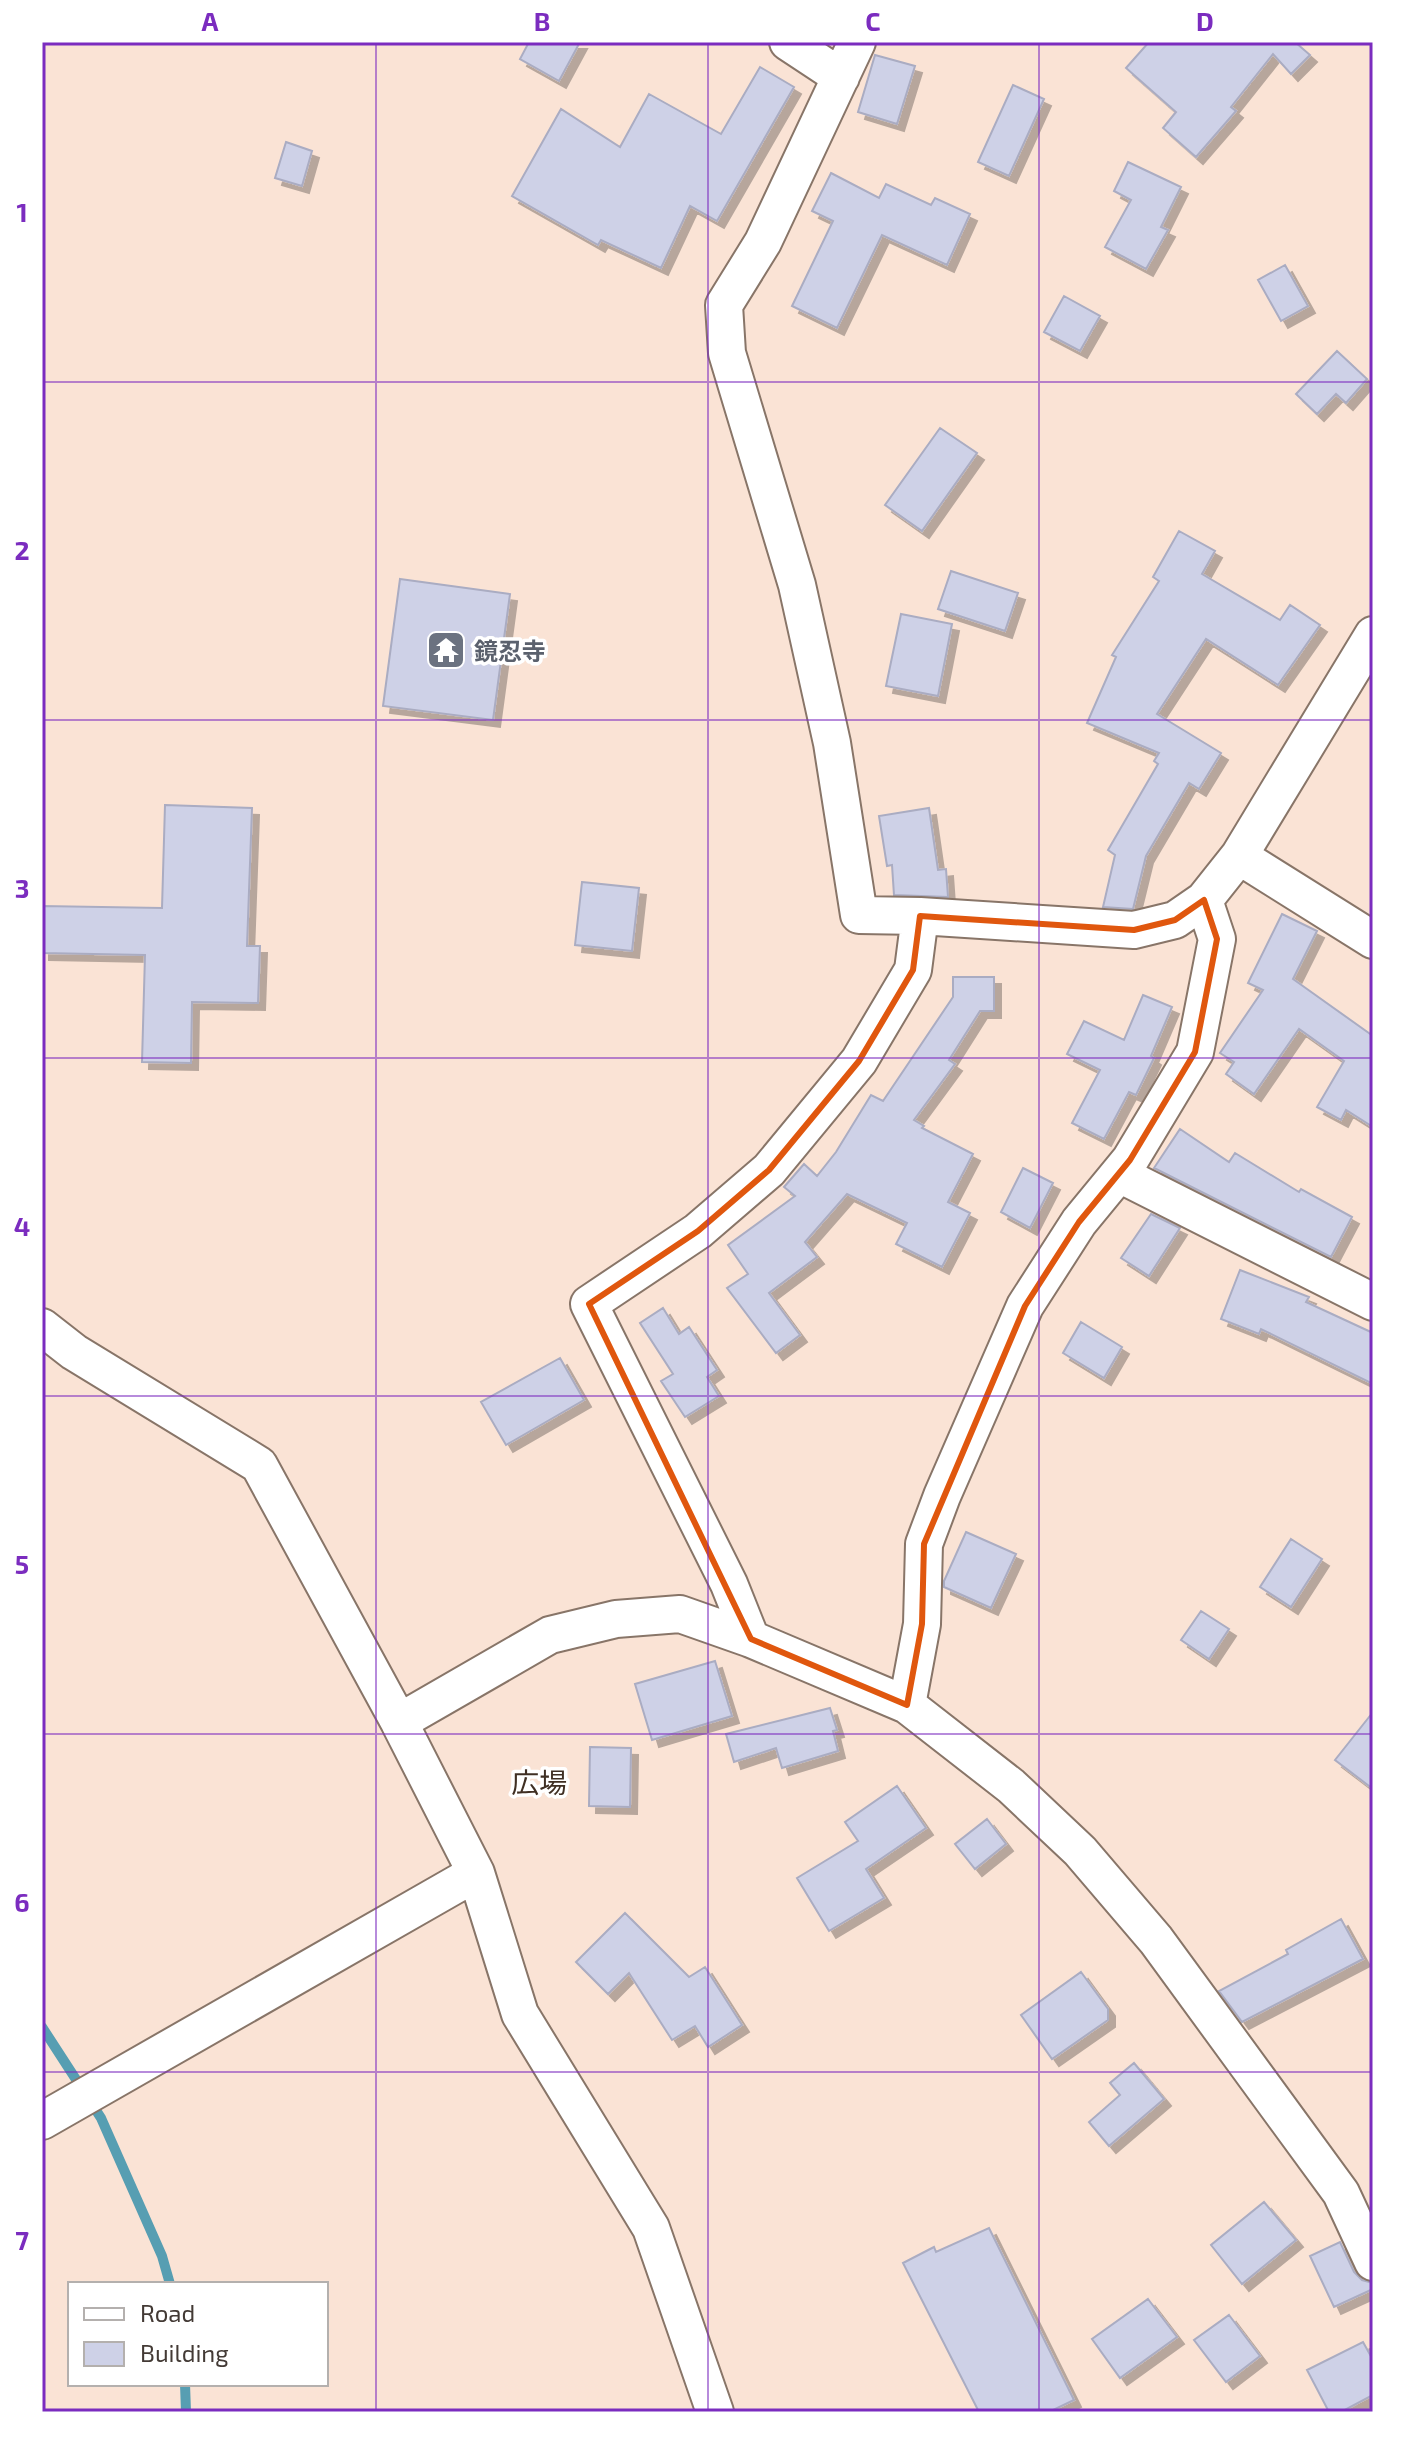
<svg xmlns="http://www.w3.org/2000/svg" width="1415" height="2454" font-family="'Exo 2','Noto Sans JP',sans-serif">
	<style>
		.lines { fill: none; stroke-linecap: round; stroke-linejoin: round }
		.stream { stroke: #579eb2; stroke-width: 10 }
		.building { fill: #ced1e7; stroke: #aaacc2; stroke-width: 2; filter: url(#shadow) }
		.minor-casing { stroke: #887568; stroke-width: 40 }
		.minor { stroke: #fff; stroke-width: 36 }
		.marked { fill: none; stroke: #e0570e; stroke-width: 6; stroke-linejoin: round }
		.grid { fill: none; stroke: #7b2cbf; stroke-width: 2; stroke-opacity: 0.55 }
		.labels { text-anchor: middle; dominant-baseline: central; stroke-width: 7; stroke-linejoin: round; paint-order: stroke }
		.worship-label { font-size: 24px; font-weight: bold; fill: #5b616d; stroke: #fff; text-anchor: start }
		.quarter-label { font-size: 28px; fill: #3f2f23; stroke: #fff }
		.neatline { fill: none; stroke: #7b2cbf; stroke-width: 3 }
		.grid-label { font-size: 26px; text-anchor: middle; font-weight: bold; fill: #7b2cbf }
	</style>
	<defs>
		<filter id="shadow"><feDropShadow dx="7" dy="7" stdDeviation="0" flood-color="#0004"/></filter>
	</defs>
	<rect width="100%" height="100%" fill="#fae3d5"/>
	<g class="lines">
		<path class="stream" d="M 42,2027 L 101,2118 L 162,2256 L 170,2284
			M 185,2384 L 186,2412"/>
	</g>
	<path class="building" d="M 529,42 L 580,42 L 559,81 L 520,59 Z
		M 1149,42 L 1295,42 L 1310,55 L 1291,74 L 1273,54 L 1231,107 L 1236,111 L 1196,157 L 1163,128 L 1176,112 L 1126,68 Z
		M 875,55 L 915,66 L 897,124 L 858,112 Z
		M 760,67 L 794,87 L 717,221 L 690,206 L 661,268 L 601,240 L 598,245 L 512,196 L 561,109 L 620,147 L 649,94 L 721,134 Z
		M 1013,85 L 1044,99 L 1009,176 L 978,162 Z
		M 286,142 L 312,151 L 302,186 L 275,178 Z
		M 1128,162 L 1181,187 L 1161,227 L 1168,230 L 1146,269 L 1105,247 L 1131,200 L 1114,191 Z
		M 831,173 L 879,198 L 886,184 L 931,205 L 935,198 L 970,214 L 947,265 L 882,235 L 837,328 L 792,306 L 833,221 L 812,211 Z
		M 1285,265 L 1308,306 L 1281,321 L 1258,280 Z
		M 1064,296 L 1100,316 L 1080,351 L 1044,332 Z
		M 1337,351 L 1367,379 L 1346,403 L 1336,394 L 1317,414 L 1296,394 Z
		M 940,428 L 977,453 L 922,531 L 885,505 Z
		M 1179,531 L 1215,551 L 1202,574 L 1280,620 L 1290,605 L 1320,625 L 1278,685 L 1206,639 L 1157,714 L 1221,753 L 1199,789 L 1189,783 L 1146,856 L 1133,909 L 1103,907 L 1115,855 L 1108,850 L 1158,764 L 1154,761 L 1159,753 L 1087,723 L 1116,657 L 1112,655 L 1159,581 L 1153,577 Z
		M 951,571 L 1018,593 L 1005,631 L 938,609 Z
		M 400,579 L 510,594 L 493,720 L 383,706 Z
		M 901,614 L 952,624 L 938,696 L 886,686 Z
		M 165,805 L 252,808 L 247,946 L 260,946 L 258,1003 L 192,1002 L 191,1063 L 142,1062 L 145,955 L 42,953 L 42,906 L 162,908 Z
		M 929,808 L 938,870 L 946,869 L 948,897 L 894,895 L 892,865 L 887,866 L 879,816 Z
		M 582,882 L 639,888 L 632,951 L 575,945 Z
		M 1282,914 L 1317,931 L 1293,979 L 1373,1036 L 1373,1127 L 1346,1110 L 1341,1120 L 1317,1107 L 1344,1061 L 1299,1029 L 1254,1094 L 1226,1074 L 1234,1062 L 1220,1053 L 1263,990 L 1248,983 Z
		M 953,977 L 994,977 L 994,1011 L 980,1011 L 949,1060 L 955,1064 L 914,1120 L 924,1126 L 922,1128 L 973,1154 L 948,1202 L 970,1213 L 942,1267 L 896,1244 L 907,1223 L 847,1194 L 805,1242 L 817,1257 L 769,1293 L 800,1335 L 776,1353 L 727,1288 L 748,1274 L 728,1245 L 795,1196 L 784,1187 L 804,1164 L 817,1176 L 836,1152 L 871,1095 L 883,1101 L 953,997 Z
		M 1143,995 L 1172,1007 L 1151,1056 L 1154,1058 L 1136,1095 L 1129,1092 L 1104,1139 L 1072,1123 L 1100,1070 L 1067,1054 L 1084,1021 L 1124,1040 Z
		M 1180,1129 L 1229,1162 L 1235,1153 L 1299,1192 L 1301,1189 L 1352,1217 L 1331,1257 L 1154,1168 Z
		M 1023,1168 L 1053,1183 L 1030,1228 L 1001,1212 Z
		M 1151,1214 L 1180,1228 L 1149,1276 L 1121,1258 Z
		M 1240,1270 L 1309,1297 L 1306,1302 L 1373,1333 L 1373,1384 L 1261,1329 L 1259,1334 L 1221,1319 Z
		M 663,1308 L 679,1334 L 689,1327 L 717,1370 L 707,1377 L 719,1396 L 685,1417 L 661,1381 L 673,1374 L 640,1323 Z
		M 1081,1322 L 1122,1347 L 1104,1378 L 1063,1353 Z
		M 560,1358 L 584,1400 L 506,1445 L 481,1402 Z
		M 966,1532 L 1016,1554 L 991,1608 L 944,1587 L 944,1581 Z
		M 1291,1539 L 1322,1559 L 1291,1607 L 1260,1587 Z
		M 1201,1611 L 1229,1629 L 1209,1659 L 1181,1640 Z
		M 715,1661 L 732,1716 L 652,1740 L 635,1684 Z
		M 830,1708 L 837,1730 L 833,1731 L 838,1751 L 782,1768 L 776,1748 L 734,1762 L 726,1734 Z
		M 1373,1712 L 1373,1789 L 1335,1760 Z
		M 590,1747 L 631,1748 L 630,1807 L 589,1806 Z
		M 897,1786 L 926,1828 L 866,1869 L 884,1898 L 829,1931 L 797,1878 L 858,1841 L 845,1822 Z
		M 987,1819 L 1006,1844 L 975,1869 L 955,1844 Z
		M 625,1913 L 689,1977 L 705,1967 L 742,2025 L 708,2047 L 695,2026 L 672,2040 L 629,1973 L 608,1994 L 576,1962 Z
		M 1341,1919 L 1363,1959 L 1242,2022 L 1219,1991 L 1288,1954 L 1286,1950 Z
		M 1081,1972 L 1108,2009 L 1108,2020 L 1052,2059 L 1021,2015 Z
		M 1134,2063 L 1164,2099 L 1109,2146 L 1089,2122 L 1120,2095 L 1110,2083 Z
		M 1264,2202 L 1296,2240 L 1242,2284 L 1211,2245 Z
		M 989,2228 L 1074,2400 L 1049,2412 L 979,2412 L 903,2263 L 934,2247 L 936,2252 Z
		M 1340,2242 L 1354,2272 L 1362,2280 L 1373,2283 L 1373,2289 L 1334,2307 L 1310,2256 Z
		M 1148,2299 L 1177,2337 L 1120,2378 L 1092,2339 Z
		M 1229,2315 L 1260,2356 L 1226,2382 L 1194,2340 Z
		M 1363,2342 L 1373,2360 L 1373,2395 L 1341,2412 L 1329,2412 L 1307,2370 Z"/>
	<g class="lines">
		<defs>
			<path id="minor" d="M 788,42 L 841,77
				M 857,42 L 763,242 L 724,305 L 727,353 L 797,585 L 832,743 L 859,915 L 920,916 L 1134,930 L 1175,920 L 1204,900 L 1239,856 L 1373,635
				M 1239,856 L 1373,940
				M 1119,1174 L 1373,1302
				M 42,1327 L 74,1352 L 259,1465 L 399,1722 L 476,1873 L 520,2014 L 651,2228 L 715,2412
				M 751,1639 L 729,1584 L 589,1304 L 698,1231 L 769,1170 L 859,1061 L 913,970 L 920,916
				M 907,1705 L 922,1624 L 924,1544 L 942,1496 L 1025,1306 L 1079,1222 L 1130,1160 L 1195,1052 L 1217,939 L 1204,900
				M 399,1722 L 550,1635 L 616,1619 L 680,1614 L 751,1639 L 907,1705 L 1011,1786 L 1080,1851 L 1156,1940 L 1341,2193 L 1373,2262
				M 42,2121 L 476,1873"/>
		</defs>
		<use href="#minor" class="minor-casing"/>
		<use href="#minor" class="minor"/>
	</g>
	<path class="marked" d="M 1204,900 L 1217,939 L 1195,1052 L 1130,1160 L 1079,1222 L 1025,1306 L 924,1544 L 922,1624 L 907,1705 L 751,1639 L 589,1304 L 698,1231 L 769,1170 L 859,1061 L 913,970 L 920,916 L 1134,930 L 1175,920 Z"/>
	<path class="grid" d="M 376,42 L 376,2412M 708,42 L 708,2412M 1039,42 L 1039,2412M 42,382 L 1373,382M 42,720 L 1373,720M 42,1058 L 1373,1058M 42,1396 L 1373,1396M 42,1734 L 1373,1734M 42,2072 L 1373,2072"/>
	<defs>
		<symbol id="temple-square" viewBox="-11 -11 22 22"><rect x="-9" y="-9" width="18" height="18" rx="4" fill="#6b7280" stroke="#fff"/><path d="M0-6L5-2H3V0L6.5 2.5H4V6H1.5V3h-3V6H-4V2.5H-6.5L-3 0V-2H-5Z" fill="#fff"/></symbol>
	</defs>
	<g fill-rule="evenodd">
		<use href="#temple-square" x="424" y="628" width="44" height="44"/>
	</g>
	<g class="labels">
		<g class="worship-label">
			<text x="474" y="650">鏡忍寺</text>
		</g>
		<g class="quarter-label">
			<text x="539" y="1782">広場</text>
		</g>
	</g>
	<rect width="1415" height="2454" fill="none" stroke="#ffffff" stroke-width="88"/>
	<rect x="68" y="2282" width="260" height="104" fill="#ffffff" stroke="#b4b0ae" stroke-width="2"/>
	<rect x="84" y="2308" width="40" height="12" fill="#ffffff" stroke="#b4b0ae" stroke-width="2"/>
	<text x="140" y="2322" font-size="24" fill="#433a35">Road</text>
	<rect x="84" y="2342" width="40" height="24" fill="#ced1e7" stroke="#b4b0ae" stroke-width="2"/>
	<text x="140" y="2362" font-size="24" fill="#433a35">Building</text>
	<rect x="44" y="44" width="1327" height="2366" class="neatline"/>
	<g class="grid-label">
		<text x="210" y="31">A</text>
		<text x="542" y="31">B</text>
		<text x="873" y="31">C</text>
		<text x="1205" y="31">D</text>
		<text x="22" y="222">1</text>
		<text x="22" y="560">2</text>
		<text x="22" y="898">3</text>
		<text x="22" y="1236">4</text>
		<text x="22" y="1574">5</text>
		<text x="22" y="1912">6</text>
		<text x="22" y="2250">7</text>
	</g>
</svg>
